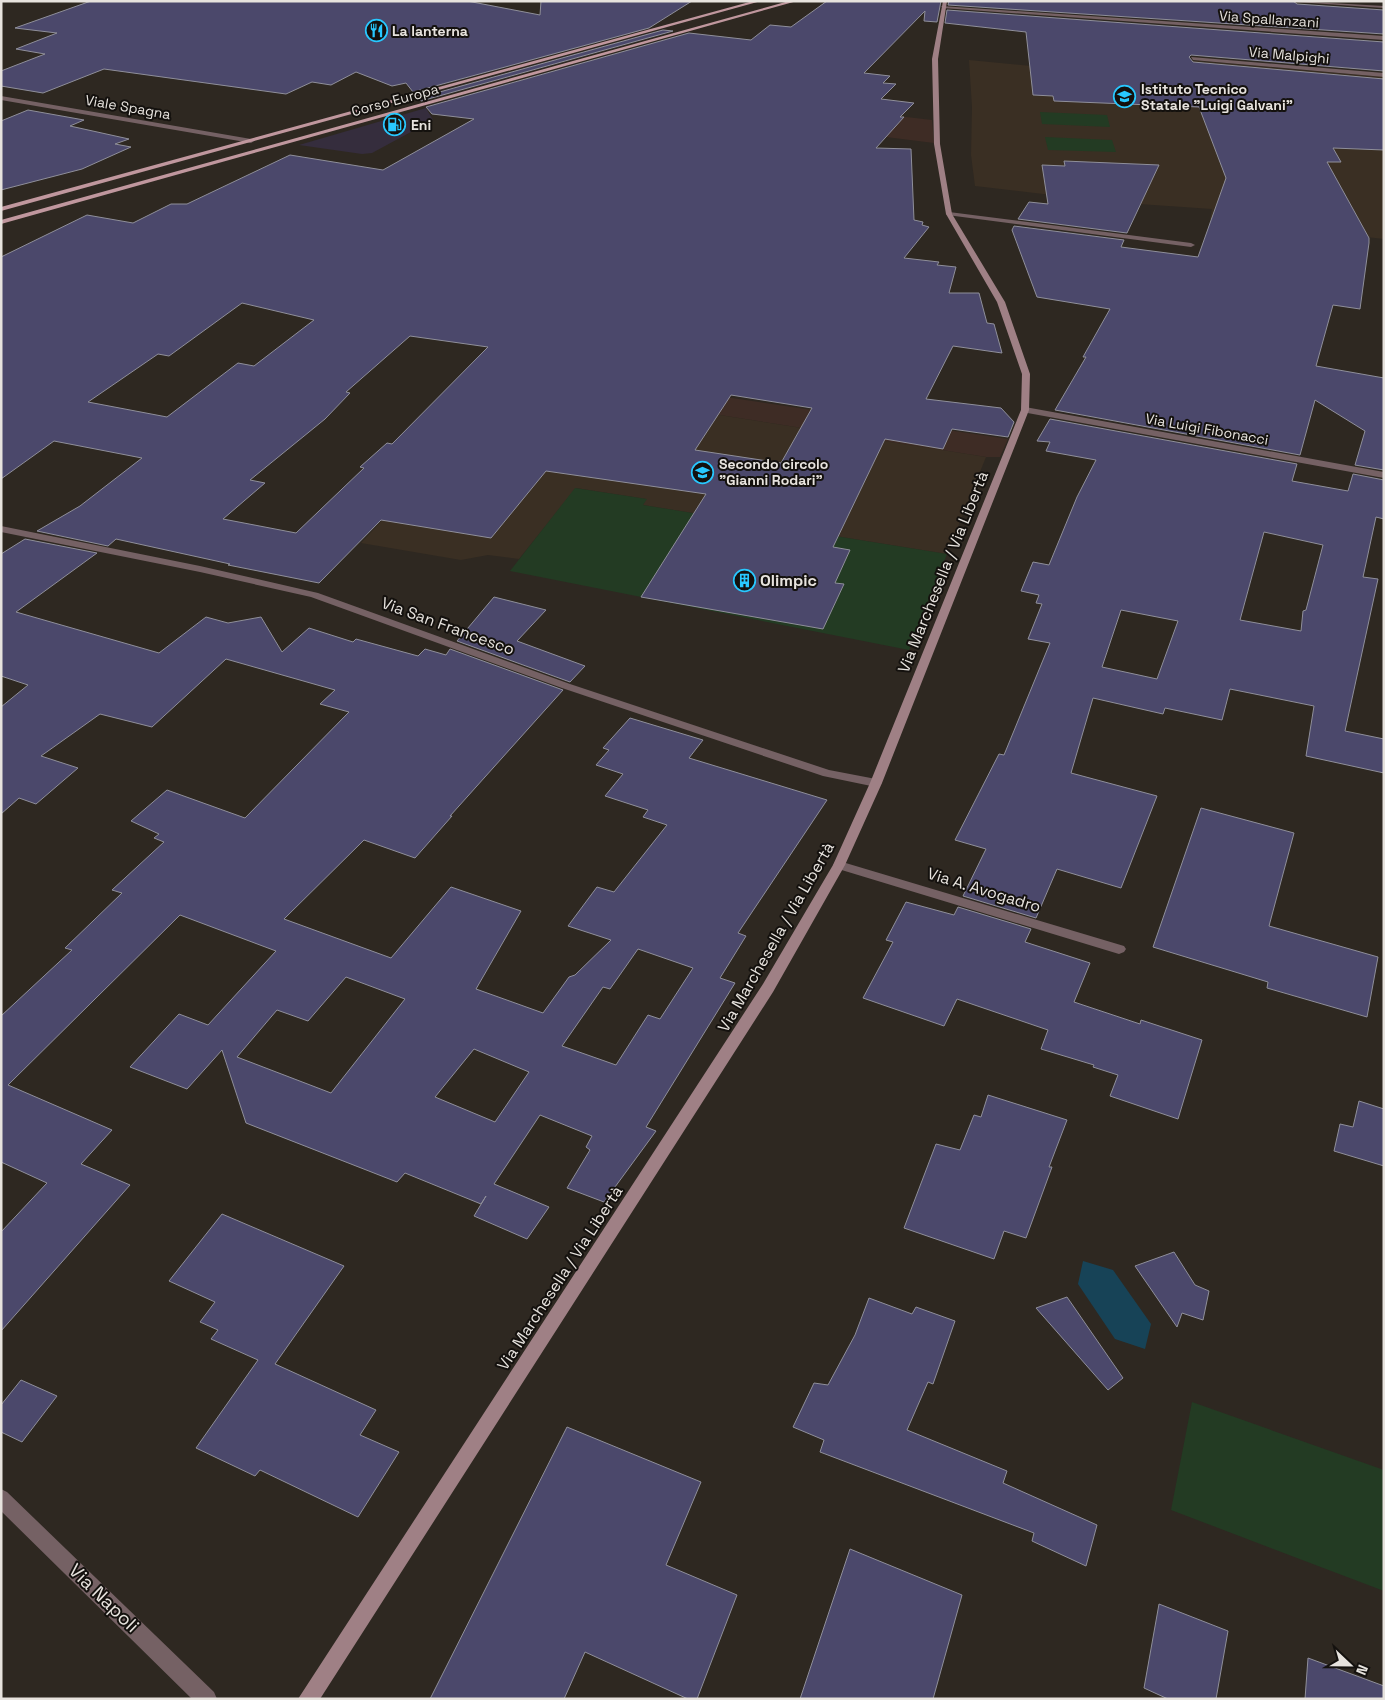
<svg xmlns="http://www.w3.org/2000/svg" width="1385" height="1700" font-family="'Space Grotesk',sans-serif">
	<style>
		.commercial { fill: #352d3d }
		.industrial { fill: #3e2c25 }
		.built { fill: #3a2f23 }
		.green { fill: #233b23 }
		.water { fill: #174357 }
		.building { fill: #4b486b; stroke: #8f8f9a; fill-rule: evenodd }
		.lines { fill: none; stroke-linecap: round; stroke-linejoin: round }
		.street { fill: #756164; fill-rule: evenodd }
		.secondary { fill: #9f8085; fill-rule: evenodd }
		.primary { fill: #c0979e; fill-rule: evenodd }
		.labels { text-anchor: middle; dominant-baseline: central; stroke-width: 4; stroke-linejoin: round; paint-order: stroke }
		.far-street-label { font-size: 14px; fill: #e7e3de; stroke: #14110e }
		.far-poi-label { font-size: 14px; font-weight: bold; fill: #e7e3de; stroke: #14110e; text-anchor: start }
		.street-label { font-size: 16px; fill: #e7e3de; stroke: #14110e }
		.poi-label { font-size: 16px; font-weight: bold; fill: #e7e3de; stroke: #14110e; text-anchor: start }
		.near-street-label { font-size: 19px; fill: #e7e3de; stroke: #14110e }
	</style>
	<rect width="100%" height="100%" fill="#2e2821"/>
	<path class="commercial" d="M 426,108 L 433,120 L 372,153 L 362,154 L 299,145 Z"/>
	<path class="industrial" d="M 729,96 L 932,120 L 934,143 L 695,113 Z
		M 524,367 L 860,417 L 1008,439 L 1000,457 L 986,457 L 510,382 Z"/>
	<path class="built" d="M 1175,59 L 1384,77 L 1384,239 L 1210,219 L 1212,209 L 1110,202 L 975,186 L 971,155 L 972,107 L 969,60 L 1147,77 Z
		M 510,382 L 986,457 L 947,554 L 643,505 L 646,499 L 576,488 L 519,559 L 488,555 L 461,560 L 361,543 Z"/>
	<path class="green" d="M 1040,112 L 1107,115 L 1110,127 L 1042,124 Z
		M 1045,137 L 1112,140 L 1116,152 L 1048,150 Z
		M 575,488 L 647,499 L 643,505 L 947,554 L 909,650 L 510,571 Z
		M 1192,1402 L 1384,1470 L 1384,1591 L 1171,1510 Z"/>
	<path class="water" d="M 1083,1261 L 1113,1270 L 1151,1324 L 1145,1349 L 1115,1339 L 1078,1284 Z"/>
	<path class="building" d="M 91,1 L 467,1 L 540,15 L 541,1 L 692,1 L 649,28 L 413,92 L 406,83 L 392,86 L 356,72 L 331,85 L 312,82 L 286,94 L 104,69 L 43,93 L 1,86 L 1,71 L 45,54 L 16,49 L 57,33 L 15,28 Z
		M 827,1 L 941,1 L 937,22 L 924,21 L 925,11 L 864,73 L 890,76 L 883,83 L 896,84 L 881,99 L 914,103 L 900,117 L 904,117 L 876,148 L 911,149 L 914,220 L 923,222 L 922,225 L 929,227 L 904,258 L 939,262 L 937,265 L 956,267 L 949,293 L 979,293 L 987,323 L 994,324 L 1002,353 L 953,346 L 926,399 L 1001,408 L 1014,422 L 1008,437 L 952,429 L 943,449 L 885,439 L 833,547 L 850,550 L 835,583 L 844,584 L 823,629 L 641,597 L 706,494 L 546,471 L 491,538 L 381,520 L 319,583 L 228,565 L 230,564 L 116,539 L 108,546 L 37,531 L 80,506 L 142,458 L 54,441 L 1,479 L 1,257 L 87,215 L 133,223 L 171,204 L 187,204 L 290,155 L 383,170 L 474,119 L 432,114 L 426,107 L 689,33 L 751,40 L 770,25 L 791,27 ZM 242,303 L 314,320 L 254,366 L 238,363 L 167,417 L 88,402 L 158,354 L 169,356 ZM 410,336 L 488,347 L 392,444 L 387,443 L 360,467 L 364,468 L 296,533 L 223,519 L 265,483 L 250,480 L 325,419 L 350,393 L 346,392 ZM 731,395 L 812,408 L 781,463 L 695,450 Z
		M 949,1 L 1293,1 L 1297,4 L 1384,10 L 1384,34 L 948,5 Z
		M 947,10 L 1384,42 L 1384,71 L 1191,55 L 1189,57 L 1193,62 L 1384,79 L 1384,150 L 1333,148 L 1341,162 L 1327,162 L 1369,238 L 1369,243 L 1360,309 L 1333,305 L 1316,366 L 1384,378 L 1384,470 L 1355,465 L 1365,431 L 1315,400 L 1300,455 L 1055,410 L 1086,357 L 1083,357 L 1110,309 L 1037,297 L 1012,230 L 1014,226 L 1124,240 L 1121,247 L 1198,257 L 1226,178 L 1199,107 L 1054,101 L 1053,96 L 1033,95 L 1026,32 L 945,23 Z
		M 663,30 L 673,31 L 421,101 L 418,98 Z
		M 28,110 L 84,120 L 70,126 L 129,139 L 115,144 L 131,147 L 82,169 L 1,190 L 1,121 Z
		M 1064,161 L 1159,165 L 1127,233 L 1018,219 L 1029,202 L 1048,204 L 1042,165 L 1065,166 Z
		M 1050,419 L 1297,464 L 1292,481 L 1348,491 L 1353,474 L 1384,480 L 1384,519 L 1376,517 L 1363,577 L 1378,579 L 1345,731 L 1384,739 L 1384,773 L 1306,756 L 1314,706 L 1230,689 L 1222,720 L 1165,708 L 1163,714 L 1093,698 L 1071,773 L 1157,796 L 1121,888 L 1057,869 L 1036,918 L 963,896 L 986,849 L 955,840 L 999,754 L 1004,755 L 1050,643 L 1028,639 L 1042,604 L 1036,603 L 1039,595 L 1021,591 L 1033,562 L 1049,565 L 1077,497 L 1096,460 L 1046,451 L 1050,442 L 1037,441 ZM 1264,532 L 1323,545 L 1306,610 L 1303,611 L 1301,631 L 1240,620 ZM 1121,610 L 1178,621 L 1157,679 L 1102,667 Z
		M 25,539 L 97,553 L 16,612 L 159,653 L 206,617 L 228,623 L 261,617 L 282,652 L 309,628 L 353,642 L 356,639 L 418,656 L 425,649 L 446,655 L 450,649 L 563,690 L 450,816 L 452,816 L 415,858 L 364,840 L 284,919 L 391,958 L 451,887 L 521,911 L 476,989 L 543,1013 L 569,977 L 575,975 L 611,940 L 568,926 L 597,887 L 614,892 L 667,825 L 643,817 L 648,810 L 605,796 L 623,774 L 596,765 L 609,750 L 603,748 L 630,718 L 703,740 L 689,758 L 827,800 L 738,933 L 746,936 L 720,978 L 735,983 L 646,1127 L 656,1131 L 604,1202 L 567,1188 L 590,1150 L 586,1147 L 592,1136 L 540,1115 L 494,1184 L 549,1207 L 527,1239 L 474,1216 L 486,1196 L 481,1204 L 405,1173 L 397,1182 L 246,1123 L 222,1050 L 187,1089 L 130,1067 L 179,1014 L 208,1025 L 276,951 L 180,915 L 8,1085 L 112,1130 L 81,1164 L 130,1185 L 1,1331 L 1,1232 L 47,1183 L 1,1162 L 1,1016 L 72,950 L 65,948 L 122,893 L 112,890 L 164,842 L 154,838 L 159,834 L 131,821 L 167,790 L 245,818 L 349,712 L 320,704 L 335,690 L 226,659 L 152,727 L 100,714 L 41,756 L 78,768 L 36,804 L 19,798 L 1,814 L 1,707 L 28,685 L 1,676 L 1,554 ZM 638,949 L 693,968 L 660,1019 L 648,1015 L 616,1065 L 562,1046 L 603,987 L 610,989 ZM 346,977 L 405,999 L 331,1093 L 237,1057 L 277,1010 L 308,1021 ZM 474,1049 L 529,1072 L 495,1122 L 435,1097 Z
		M 494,597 L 546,610 L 517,641 L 585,666 L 570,682 L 457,641 Z
		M 1201,808 L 1294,833 L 1269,926 L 1378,957 L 1367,1017 L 1267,988 L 1268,982 L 1153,947 Z
		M 906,902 L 954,915 L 958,907 L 1031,929 L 1025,942 L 1090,963 L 1074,1002 L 1140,1024 L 1141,1020 L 1202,1040 L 1178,1119 L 1110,1096 L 1118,1075 L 1093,1067 L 1094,1065 L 1041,1049 L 1048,1030 L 957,999 L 944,1026 L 863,998 L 893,942 L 886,940 Z
		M 988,1095 L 1067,1120 L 1049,1167 L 1052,1167 L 1026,1238 L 1004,1231 L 994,1259 L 904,1228 L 936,1144 L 960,1150 L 974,1115 L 981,1117 Z
		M 1359,1101 L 1384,1109 L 1384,1166 L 1334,1151 L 1340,1124 L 1353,1127 Z
		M 222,1214 L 344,1266 L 275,1364 L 376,1410 L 360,1435 L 399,1452 L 358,1517 L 260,1470 L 255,1476 L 196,1448 L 258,1360 L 211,1339 L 218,1330 L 200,1322 L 215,1302 L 169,1281 Z
		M 1174,1252 L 1195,1285 L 1209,1291 L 1203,1320 L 1182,1313 L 1177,1327 L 1135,1266 Z
		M 1067,1297 L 1123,1378 L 1108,1390 L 1036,1308 Z
		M 869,1298 L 912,1314 L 916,1307 L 955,1321 L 933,1384 L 928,1382 L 907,1430 L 1007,1471 L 1003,1483 L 1097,1525 L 1086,1566 L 1032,1541 L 1034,1533 L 820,1452 L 824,1440 L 793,1427 L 814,1383 L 828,1385 L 855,1335 Z
		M 21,1380 L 57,1396 L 22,1442 L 1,1432 L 1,1405 Z
		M 567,1427 L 701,1482 L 666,1565 L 737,1595 L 697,1699 L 688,1699 L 585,1652 L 564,1699 L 430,1699 Z
		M 850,1549 L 962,1595 L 933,1699 L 800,1699 Z
		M 1159,1604 L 1228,1631 L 1216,1699 L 1168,1699 L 1144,1688 Z
		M 1308,1658 L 1384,1686 L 1384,1699 L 1305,1699 Z"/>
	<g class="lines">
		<path class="street" d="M 1295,1 L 1384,6 L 1384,8 L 1297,2 Z
			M 941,6 L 1384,36 L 1384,40 L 943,8 Z
			M 1191,57 L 1384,73 L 1384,77 L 1193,60 Z
			M 1,96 L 251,139 L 254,141 L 251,143 L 1,100 Z
			M 949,212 L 1191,243 L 1195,245 L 1191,247 L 947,215 L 946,214 Z
			M 1025,407 L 1384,472 L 1384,478 L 1022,412 L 1022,408 Z
			M 1,526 L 200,566 L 318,593 L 570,684 L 829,770 L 876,779 L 882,783 L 876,787 L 823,776 L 562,688 L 311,597 L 200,572 L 1,532 Z
			M 839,861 L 1124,946 L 1126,949 L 1124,952 L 1119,954 L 835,868 L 833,865 L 835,862 Z
			M 1,1489 L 7,1492 L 214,1692 L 217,1699 L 192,1699 L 1,1511 Z"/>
		<path class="secondary" d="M 943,1 L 947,1 L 938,59 L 940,144 L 952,214 L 1005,302 L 1030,374 L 1029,410 L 882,783 L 845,865 L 773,992 L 320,1699 L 298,1699 L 763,984 L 833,865 L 870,783 L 1021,410 L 1022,374 L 997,302 L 946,214 L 934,144 L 932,59 Z"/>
		<path class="primary" d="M 753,1 L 761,1 L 1,211 L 1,207 Z
			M 789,1 L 797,1 L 1,224 L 1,220 Z"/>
	</g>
	<defs>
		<symbol id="restaurant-ring" viewBox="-11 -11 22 22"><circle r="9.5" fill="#14110e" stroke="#28c8ff" stroke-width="1.5"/><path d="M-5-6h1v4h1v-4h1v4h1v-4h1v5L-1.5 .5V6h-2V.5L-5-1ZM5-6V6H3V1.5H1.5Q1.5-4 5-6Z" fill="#28c8ff"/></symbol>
		<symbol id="school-ring" viewBox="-11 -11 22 22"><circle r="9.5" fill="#14110e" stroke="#28c8ff" stroke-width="1.5"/><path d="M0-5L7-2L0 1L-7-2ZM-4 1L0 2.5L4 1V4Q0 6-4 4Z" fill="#28c8ff"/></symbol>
		<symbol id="fuel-ring" viewBox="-11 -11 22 22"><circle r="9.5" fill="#14110e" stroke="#28c8ff" stroke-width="1.5"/><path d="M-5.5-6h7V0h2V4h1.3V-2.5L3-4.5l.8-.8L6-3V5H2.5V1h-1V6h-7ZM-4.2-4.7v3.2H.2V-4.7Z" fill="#28c8ff"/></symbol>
		<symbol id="building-ring" viewBox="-11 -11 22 22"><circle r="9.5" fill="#14110e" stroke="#28c8ff" stroke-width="1.5"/><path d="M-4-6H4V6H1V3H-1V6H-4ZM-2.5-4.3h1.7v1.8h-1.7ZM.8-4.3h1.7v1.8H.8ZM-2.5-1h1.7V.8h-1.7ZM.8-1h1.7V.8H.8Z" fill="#28c8ff"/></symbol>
	</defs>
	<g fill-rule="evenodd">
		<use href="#restaurant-ring" x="364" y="18" width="25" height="25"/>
		<use href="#school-ring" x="1112" y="84" width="25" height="25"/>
		<use href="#fuel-ring" x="382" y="112" width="25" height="25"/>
		<use href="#school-ring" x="690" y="460" width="25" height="25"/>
		<use href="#building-ring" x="732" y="568" width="25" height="25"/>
	</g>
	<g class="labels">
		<g class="far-street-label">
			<text transform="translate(1269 19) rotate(4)">Via Spallanzani</text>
			<text transform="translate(1289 55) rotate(5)">Via Malpighi</text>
			<text transform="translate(395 100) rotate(-15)">Corso Europa</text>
			<text transform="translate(128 107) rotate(10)">Viale Spagna</text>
			<text transform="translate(1207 429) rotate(10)">Via Luigi Fibonacci</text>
		</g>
		<g class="far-poi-label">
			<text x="392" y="31">La lanterna</text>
			<text x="1141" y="89">Istituto Tecnico<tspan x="1141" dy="16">Statale "Luigi Galvani"</tspan></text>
			<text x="411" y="125">Eni</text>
			<text x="719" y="464">Secondo circolo<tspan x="719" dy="16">"Gianni Rodari"</tspan></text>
		</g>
		<g class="street-label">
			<text transform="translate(943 572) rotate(-68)">Via Marchesella / Via Libertà</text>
			<text transform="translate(448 626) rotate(20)">Via San Francesco</text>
			<text transform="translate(984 890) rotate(17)">Via A. Avogadro</text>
			<text transform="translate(776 937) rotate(-60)">Via Marchesella / Via Libertà</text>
			<text transform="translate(560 1278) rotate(-57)">Via Marchesella / Via Libertà</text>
		</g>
		<g class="poi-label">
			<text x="760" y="580">Olimpic</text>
		</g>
		<g class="near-street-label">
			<text transform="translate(104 1598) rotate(44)">Via Napoli</text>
		</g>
	</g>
	<rect width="1385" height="1700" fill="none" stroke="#e7e3de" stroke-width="5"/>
	<g transform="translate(1350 1665) rotate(112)" stroke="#14110e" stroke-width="4" paint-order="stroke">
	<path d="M0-4L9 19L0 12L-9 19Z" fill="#e7e3de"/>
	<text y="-8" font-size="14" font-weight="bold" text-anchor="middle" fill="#e7e3de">N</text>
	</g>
</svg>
